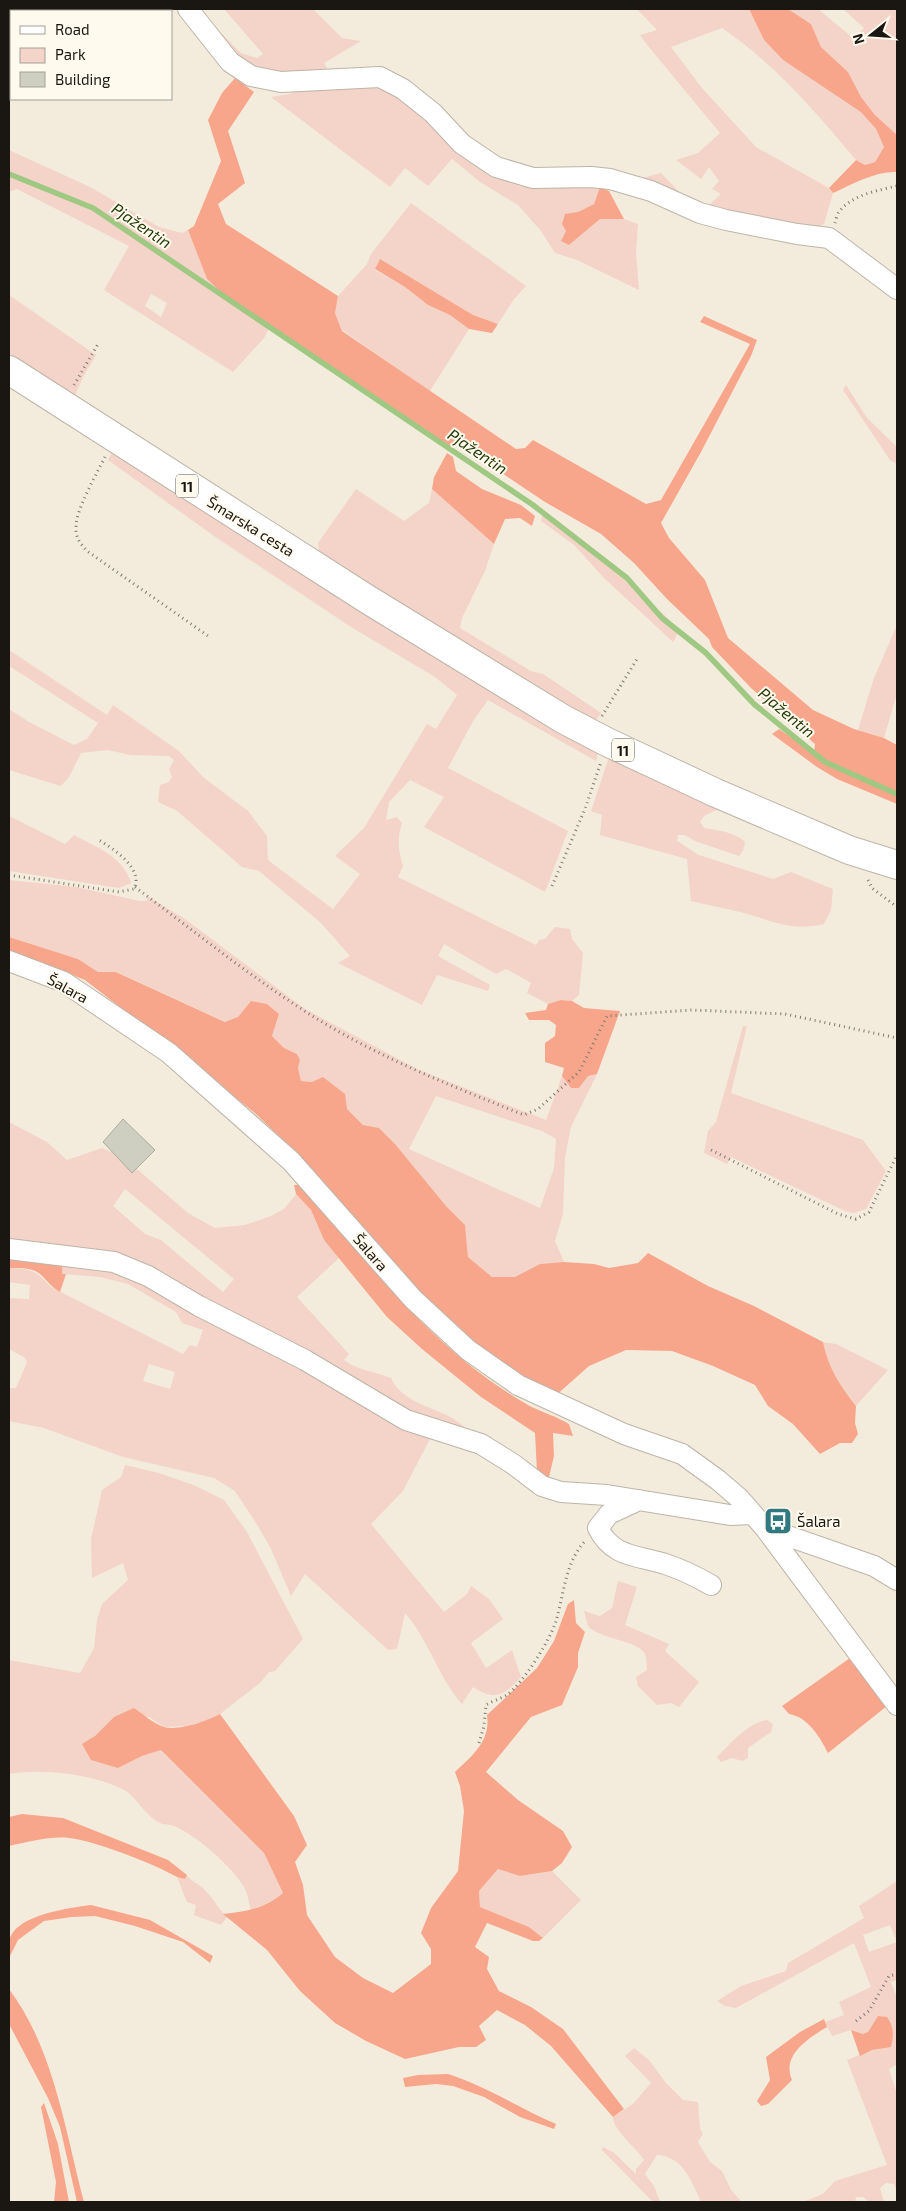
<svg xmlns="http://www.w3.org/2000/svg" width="906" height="2211" font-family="'Exo 2',sans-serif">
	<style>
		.green { fill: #f4d3c8; fill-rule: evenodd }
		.forest { fill: #f7a68b }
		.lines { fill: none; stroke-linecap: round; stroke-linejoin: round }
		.stream { stroke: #9fc882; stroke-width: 5.5 }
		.building { fill: #cecfc0; stroke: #acac9e }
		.street-casing { stroke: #bcb5a7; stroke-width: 22 }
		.primary-casing { stroke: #bcb5a7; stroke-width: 30 }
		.path { stroke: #7f7a70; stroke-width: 3; stroke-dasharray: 1 4; stroke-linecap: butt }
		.street { stroke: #fff; stroke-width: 20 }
		.primary { stroke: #fff; stroke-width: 28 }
		.labels { text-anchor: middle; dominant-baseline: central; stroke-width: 4; stroke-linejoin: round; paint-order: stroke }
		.shield { fill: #fffaee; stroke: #5f5b54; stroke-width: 1 }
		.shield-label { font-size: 14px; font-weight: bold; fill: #1a1712 }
		.street-label { font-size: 15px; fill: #1a1712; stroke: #fffaee }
		.poi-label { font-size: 15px; fill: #1a1712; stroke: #fffaee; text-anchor: start }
		.water-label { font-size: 16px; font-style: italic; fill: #1f3805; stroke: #fffaee }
	</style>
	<rect width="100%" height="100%" fill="#f3ecdd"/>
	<path class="green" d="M 224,9 L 313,9 L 342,38 L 361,41 L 324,63 L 330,73 L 256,74 L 209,26 L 221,33 L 241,53 L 257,58 L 263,54 Z
		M 637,9 L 749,9 L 764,40 L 783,60 L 861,111 L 876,129 L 884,147 L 875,162 L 865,165 L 856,160 C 814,110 777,66 722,28 L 671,47 L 702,88 L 756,147 L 829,188 L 833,193 L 824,224 L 811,230 L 716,213 L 703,213 L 652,186 L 631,181 L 661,173 L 682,195 L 704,210 L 721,194 L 712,189 L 719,181 L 709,167 L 701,179 L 676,160 L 698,153 L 720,133 L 648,46 L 640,35 L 657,30 Z
		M 788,9 L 818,9 L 853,38 L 864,28 L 843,9 L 897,9 L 897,135 L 875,115 L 861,97 L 848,72 L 821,47 L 811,24 Z
		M 376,82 L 396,91 L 460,147 L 600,187 L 594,204 L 578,212 L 566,231 L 569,245 L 600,219 L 624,219 L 638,224 L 636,252 L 639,290 L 577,260 L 555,253 L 541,231 L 518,205 L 480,182 L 452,159 L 428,186 L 405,168 L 390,187 L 271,97 L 289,94 L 302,88 Z
		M 9,150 L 90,187 L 159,227 L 182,233 L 188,230 L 207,279 L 242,312 L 269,328 L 264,338 L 233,372 L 104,290 L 129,246 L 17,189 L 9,192 ZM 151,294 L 167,303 L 161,317 L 145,306 Z
		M 411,203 L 526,286 L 514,299 L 498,324 L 473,315 L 380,259 L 375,270 L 405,287 L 428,305 L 450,315 L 469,329 L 430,391 L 342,330 L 335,313 L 338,296 L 367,264 L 371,254 Z
		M 9,295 L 96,355 L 83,377 L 75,396 L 63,391 L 9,358 Z
		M 846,385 L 867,418 L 897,447 L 897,464 L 890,460 L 843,390 Z
		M 113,450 L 599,749 L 596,761 L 488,700 L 473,721 L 448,768 L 568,831 L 545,892 L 424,827 L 444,797 L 410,780 L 389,802 L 386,820 L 397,817 L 402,823 C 397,838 398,851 403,866 L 398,877 L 536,945 L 539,940 L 545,939 L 555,927 L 570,929 L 572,939 L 583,953 L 579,995 L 572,1001 L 561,1000 L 548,1004 L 527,993 L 531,983 L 506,969 L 496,974 L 444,944 L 438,956 L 490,985 L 488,991 L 437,975 L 422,1005 L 338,963 L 350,956 L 321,923 L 259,871 L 242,867 L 177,811 L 158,802 L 160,785 L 169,782 L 172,777 L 169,769 L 174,760 L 169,756 L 130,755 L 108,750 L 81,753 L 69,777 L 61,786 L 9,770 L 9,709 L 29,722 L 74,745 L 87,739 L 98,723 L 9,666 L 9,650 L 107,715 L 113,705 L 179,751 L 203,777 L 248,811 L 267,836 L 268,860 L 333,909 L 360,874 L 335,856 L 364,828 L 427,724 L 436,729 L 457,695 L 435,677 L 351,627 L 214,536 L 108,460 Z
		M 356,489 L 404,521 L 429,503 L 432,489 L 494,544 L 485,571 L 462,618 L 460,628 L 531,671 L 543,674 L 601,713 L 595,722 L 513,676 L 320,556 L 318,543 Z
		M 546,514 C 566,527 586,542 604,558 C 617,571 630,586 644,598 C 656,609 672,618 678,633 L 673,642 L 604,578 L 574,545 L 541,521 L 542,516 Z
		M 897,625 L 897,693 L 884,738 L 858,730 L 874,678 Z
		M 610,754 L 666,784 L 718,809 L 704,816 L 700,822 L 704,828 C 717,830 735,832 745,842 L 743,851 L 739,856 L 695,841 L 685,835 L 678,835 L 677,841 L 699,855 L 773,879 L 791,872 L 833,889 L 831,910 L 824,924 C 790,932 772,920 740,912 C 724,908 707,905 691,901 L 687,859 L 600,835 L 602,815 L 591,811 Z
		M 9,816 L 65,844 L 74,835 C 96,847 124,857 131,883 L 119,888 L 9,871 Z
		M 9,880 L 76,887 L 140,901 L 147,901 L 147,896 L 185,919 L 305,1009 L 419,1070 L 546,1120 L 562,1076 L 571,1088 L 579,1088 L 588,1076 L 597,1074 L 571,1127 L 565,1157 L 563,1214 L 555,1241 L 564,1262 L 540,1264 L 515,1277 L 492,1277 L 468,1257 L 465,1225 L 446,1206 L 395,1144 L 379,1128 L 363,1125 L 347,1109 L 312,1082 L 301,1081 L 298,1068 L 300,1060 L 297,1054 L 284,1048 L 272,1036 L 279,1014 L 267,1004 L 251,1001 L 238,1017 L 226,1022 L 117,972 L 98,972 L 78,959 L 9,937 ZM 436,1096 L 542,1131 L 556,1139 L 554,1168 L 540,1208 L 409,1149 Z
		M 743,1026 L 747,1026 L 731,1093 L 863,1140 L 886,1171 L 866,1209 L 854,1213 L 845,1211 L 731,1157 L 727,1164 L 704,1153 L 708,1131 L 716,1122 Z
		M 9,1122 L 47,1142 L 67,1160 L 102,1148 L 123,1157 L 188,1213 L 215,1228 L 245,1225 L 271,1216 L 284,1209 L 296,1194 L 311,1210 L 324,1240 L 339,1258 L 297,1297 L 349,1354 L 344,1360 C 357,1370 376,1372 391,1378 C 404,1408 449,1407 468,1431 L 446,1426 L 403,1407 L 174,1284 L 9,1243 ZM 125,1189 L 234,1279 L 223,1292 L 161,1240 L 145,1234 L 113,1206 Z
		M 63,1260 L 125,1271 L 431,1437 L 403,1491 L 371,1524 L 444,1612 L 467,1594 L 471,1586 L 489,1599 L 503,1619 L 471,1643 L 486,1668 L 512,1650 L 521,1677 C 504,1696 495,1701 473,1687 L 462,1704 C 439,1679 430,1642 405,1613 L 397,1649 L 388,1650 L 305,1574 L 291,1596 L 271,1549 L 258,1526 L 235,1491 L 214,1478 L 123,1457 L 44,1428 L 9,1421 L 9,1388 L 16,1388 L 27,1362 L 25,1358 L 9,1349 L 9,1298 L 29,1299 L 30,1285 L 9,1282 L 9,1268 C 31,1268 36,1271 51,1287 L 183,1354 L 190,1345 L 197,1347 L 203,1330 L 182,1323 L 176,1312 L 128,1284 L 100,1277 L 62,1274 ZM 149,1364 L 175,1372 L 170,1389 L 143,1381 Z
		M 823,1342 L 836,1344 L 888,1370 L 856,1406 C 840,1386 828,1367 823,1342 Z
		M 125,1465 L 159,1473 L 196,1486 L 224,1500 L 247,1532 L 303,1639 L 275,1671 L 269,1672 L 260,1683 L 220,1714 L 212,1719 L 186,1726 L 164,1727 L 149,1717 L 114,1717 L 95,1736 L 118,1768 L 142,1756 L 161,1750 L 264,1853 L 283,1893 L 276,1899 L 251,1910 C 249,1904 248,1895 245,1889 C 235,1869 192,1831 171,1825 C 167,1824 163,1825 160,1823 C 144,1815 136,1796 124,1790 C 94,1774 41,1768 9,1774 L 9,1660 L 80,1673 L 94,1648 L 97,1620 L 102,1604 L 128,1580 L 123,1563 L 92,1578 L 91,1539 L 102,1490 L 121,1477 Z
		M 618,1581 L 637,1587 L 625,1625 L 669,1644 L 665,1651 L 699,1682 L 679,1707 L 671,1703 L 657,1705 L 638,1686 L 636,1677 L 647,1670 C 646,1666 647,1658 645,1654 C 638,1640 601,1640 588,1626 L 584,1611 L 600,1616 L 612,1608 Z
		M 767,1720 L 773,1724 L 771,1732 L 748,1748 L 748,1758 L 742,1761 L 732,1758 L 721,1762 L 717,1757 C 730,1744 749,1722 767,1720 Z
		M 498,1869 L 520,1876 L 552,1871 L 581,1900 L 543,1938 L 529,1927 L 480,1907 L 479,1891 Z
		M 187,1875 C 191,1882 197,1883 203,1888 C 211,1895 219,1910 227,1917 L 221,1925 L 194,1915 L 196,1905 L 187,1902 L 177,1877 L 185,1879 Z
		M 897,1881 L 897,1980 L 891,1982 L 897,1998 L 897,2064 L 889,2069 L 897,2094 L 897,2192 L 894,2184 L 886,2183 L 880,2188 L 884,2202 L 869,2202 L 863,2197 L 856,2197 L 855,2202 L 803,2202 L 823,2194 L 835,2181 L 887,2165 L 847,2060 L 872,2050 L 880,2049 L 873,2024 L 868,2032 L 863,2034 L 851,2030 L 832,2036 L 825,2022 L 844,2015 L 839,2002 L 871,1987 L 854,1943 L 736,2008 L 725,2006 L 717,2001 L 741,1986 L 786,1971 L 788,1963 L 864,1918 L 859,1906 ZM 890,1925 L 897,1942 L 869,1952 L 863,1935 Z
		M 634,2048 L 649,2060 L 666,2083 L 683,2100 L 698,2102 L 700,2128 L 703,2134 L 698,2142 L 710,2162 L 722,2171 L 731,2190 L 741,2201 L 739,2202 L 701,2202 C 692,2182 683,2156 657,2155 L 645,2174 L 654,2186 L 660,2202 L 653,2202 L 602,2150 L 603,2147 L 613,2152 L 636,2174 L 636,2169 L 644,2160 C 636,2147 614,2132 613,2117 L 633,2104 L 651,2083 L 625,2056 Z"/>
	<path class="forest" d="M 749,9 L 788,9 L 811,24 L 821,47 L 848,72 L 861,97 L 875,115 L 897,135 L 897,172 C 875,171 853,184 833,193 L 829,188 L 856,160 L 865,165 L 875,162 L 884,147 L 876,129 L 861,112 L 783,60 L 764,40 Z
		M 235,78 L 254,92 L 228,131 L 245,183 L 218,204 L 226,224 L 338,296 L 335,313 L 342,331 L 516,449 L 525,448 L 533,440 L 646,504 L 661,500 L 750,344 L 700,322 L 704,316 L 757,340 L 751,356 L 701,452 L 661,523 L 669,538 L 705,580 L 728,638 L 813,710 L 854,729 L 884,738 L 897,745 L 897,804 L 837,779 L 817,767 L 772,734 L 779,729 L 814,753 L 815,744 L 751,688 L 712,647 L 709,639 L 667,599 L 634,563 L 601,534 L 545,502 L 457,443 L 450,447 L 335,369 L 242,312 L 207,279 L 188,230 L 194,226 L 221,161 L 208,120 L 222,93 Z
		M 600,187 L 609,191 L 624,219 L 600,219 L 569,245 L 561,241 L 566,231 L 562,224 L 565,214 L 578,212 L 594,204 Z
		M 380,259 L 473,315 L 498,324 L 492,333 L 469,329 L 450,315 L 428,305 L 405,287 L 375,269 Z
		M 447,453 L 453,457 L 456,471 L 482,489 L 521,505 L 535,516 L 532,526 L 520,518 L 505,519 L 494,544 L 432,489 L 434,477 Z
		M 9,937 L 78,959 L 98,972 L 116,972 L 225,1022 L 238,1017 L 251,1001 L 267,1004 L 279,1014 L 272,1036 L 284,1048 L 297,1054 L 300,1060 L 298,1068 L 301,1081 L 312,1082 L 323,1077 L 345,1094 L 347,1109 L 363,1125 L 379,1128 L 395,1144 L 446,1206 L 465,1225 L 468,1257 L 492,1277 L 515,1277 L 540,1264 L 564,1262 L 594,1264 L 609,1268 L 638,1263 L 648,1253 L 708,1286 L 754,1306 L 823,1342 C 828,1367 840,1386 856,1406 L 855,1423 L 858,1434 L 852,1443 L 840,1443 L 820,1454 L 793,1424 L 768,1406 L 755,1385 L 713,1366 L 672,1351 L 626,1350 L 589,1366 L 553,1398 L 482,1349 L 416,1292 L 291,1148 L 256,1114 L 214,1080 L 85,980 L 9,950 Z
		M 561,1000 L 572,1001 L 584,1008 L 620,1011 L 597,1074 L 588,1076 L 579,1088 L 571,1088 L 562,1076 L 564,1068 L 545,1062 L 545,1043 L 555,1036 L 556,1025 L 549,1020 L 529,1020 L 525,1013 L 546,1010 L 548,1004 Z
		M 294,1185 L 302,1185 C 370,1266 434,1351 528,1405 C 541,1412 556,1416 569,1424 L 573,1436 L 553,1433 L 554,1456 L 548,1481 L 537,1472 L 535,1433 L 481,1397 L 422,1349 L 387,1317 L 324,1240 L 311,1210 L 296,1194 Z
		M 9,1254 L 63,1260 L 62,1274 L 66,1274 L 60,1292 C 51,1287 47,1280 40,1274 C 32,1267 18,1268 9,1268 Z
		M 574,1600 L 576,1623 L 585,1632 L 578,1653 L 578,1667 L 562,1705 L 531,1717 L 486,1772 L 518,1800 L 563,1831 L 572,1847 L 562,1863 L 552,1871 L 520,1876 L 498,1869 L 479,1891 L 480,1907 L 529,1927 L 543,1938 L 539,1941 L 533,1941 L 487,1923 L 475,1947 L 489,1957 L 487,1969 L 499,1991 L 531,2007 L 563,2029 L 624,2109 L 613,2117 L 551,2046 L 525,2025 L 497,2010 L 479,2026 L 486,2040 L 476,2047 L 459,2047 L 405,2059 L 366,2041 L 335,2023 L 300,1991 L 267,1950 L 223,1914 C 245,1912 266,1908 283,1893 L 264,1853 L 161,1750 L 142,1756 L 118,1768 L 91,1760 L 82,1744 L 95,1736 L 114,1717 L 134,1708 C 143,1714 154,1724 164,1727 C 179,1731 207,1721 220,1714 L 294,1816 L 307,1845 L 295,1862 L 303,1885 L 307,1915 L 335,1957 L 363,1978 L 393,1993 L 431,1964 L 431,1949 L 421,1933 L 431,1908 L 458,1871 L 464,1811 L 460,1786 L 455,1772 C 472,1756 491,1741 487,1715 L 537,1668 L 554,1641 L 568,1604 Z
		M 850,1658 L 887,1706 L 828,1753 C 820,1737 808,1717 789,1714 L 782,1706 Z
		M 22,1814 L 63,1818 L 168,1860 L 187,1875 L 185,1879 L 177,1877 C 154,1864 96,1841 69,1838 C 50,1836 28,1842 9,1846 L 9,1817 Z
		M 91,1905 L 150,1920 L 213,1956 L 210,1963 L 183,1942 L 135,1926 L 95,1916 L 72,1917 L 44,1921 L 18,1940 L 9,1958 C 9,1953 8,1947 9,1942 C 13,1915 69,1908 91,1905 Z
		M 9,1989 C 54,2049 65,2130 84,2202 L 77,2202 L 60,2127 L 48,2098 L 9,2024 Z
		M 878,2016 L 887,2017 C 894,2027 894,2035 891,2047 L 872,2050 L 860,2056 L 851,2030 L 863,2034 L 868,2032 Z
		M 824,2019 L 827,2027 C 809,2038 781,2055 792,2080 L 768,2104 L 761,2106 L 757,2101 L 770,2080 L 766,2057 L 800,2032 Z
		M 448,2074 C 486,2086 519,2108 556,2124 L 554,2129 L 520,2117 L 484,2097 L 453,2086 L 436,2084 L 405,2087 L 403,2078 L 418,2075 Z
		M 44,2103 L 58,2144 L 69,2202 L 54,2202 L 56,2182 L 41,2107 Z"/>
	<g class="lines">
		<path class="stream" d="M 9,174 L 93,208 L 533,505 L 627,578 L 662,618 L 706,653 L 754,704 L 825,762 L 897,794"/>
	</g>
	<path class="building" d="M 123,1119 L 155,1150 L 132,1173 L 103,1142 Z"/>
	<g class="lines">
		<defs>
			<path id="street" d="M 188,9 L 230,62 L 251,76 L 281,82 L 380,77 L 403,89 L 433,113 L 462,144 L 496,167 L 533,178 L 591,177 L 610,179 L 651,191 L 700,213 L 726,220 L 797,234 L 829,238 L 897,289
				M 9,961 L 64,982 L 169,1053 L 291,1161 L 413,1299 L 468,1350 L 518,1385 L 624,1434 L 682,1454 L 718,1480 L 739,1498 L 765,1528 L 897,1705
				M 9,1249 L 114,1262 L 148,1276 L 199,1306 L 305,1360 L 406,1420 L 481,1444 L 513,1464 L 542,1486 L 561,1492 L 607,1495 L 730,1515 L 752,1514
				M 639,1500 L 609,1514 L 598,1528 C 613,1559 640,1555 668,1565 C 683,1570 697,1577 711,1585
				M 765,1528 L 874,1566 L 897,1580"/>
			<path id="primary" d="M 9,370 L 367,599 L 563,719 L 607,742 L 716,793 L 849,850 L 897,865"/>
		</defs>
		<use href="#street" class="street-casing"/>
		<use href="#primary" class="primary-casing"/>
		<path class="path" d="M 835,223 C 836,220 837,214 839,212 C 851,195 879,190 897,186
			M 74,385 L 98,344
			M 105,457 C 97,473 76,510 76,526 C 75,537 80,543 87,551 L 211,638
			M 602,716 L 637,659
			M 9,875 L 119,892 L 134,889 C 144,869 115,850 99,840
			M 868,880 L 872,888 L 897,907
			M 552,886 L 585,809 L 601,762
			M 135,887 C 194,931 252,978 314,1017 C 380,1058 452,1086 524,1115 L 538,1109 L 579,1072 L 607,1016 L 692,1010 L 785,1014 L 897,1038
			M 711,1150 L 838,1214 L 856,1219 L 869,1212 L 897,1155
			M 479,1743 L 484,1726 L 486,1705 C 492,1701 500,1699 507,1695 C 523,1683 548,1643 555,1624 C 564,1597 564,1564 585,1541
			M 856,2021 L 869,2011 L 889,1976 L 897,1974"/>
		<use href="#street" class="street"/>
		<use href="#primary" class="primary"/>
	</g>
	<defs>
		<symbol id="bus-square" viewBox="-11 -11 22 22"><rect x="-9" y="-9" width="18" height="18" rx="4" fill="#307980" stroke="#fffaee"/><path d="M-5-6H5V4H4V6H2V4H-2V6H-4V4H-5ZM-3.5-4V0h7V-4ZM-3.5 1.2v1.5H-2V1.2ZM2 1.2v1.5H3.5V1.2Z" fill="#fff"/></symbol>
	</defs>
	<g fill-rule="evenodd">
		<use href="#bus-square" x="762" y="1505" width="32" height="32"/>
	</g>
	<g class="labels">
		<g class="shield">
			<rect x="176" y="474.5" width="22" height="23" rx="4"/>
			<rect x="612" y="738.5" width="22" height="23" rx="4"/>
		</g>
		<g class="shield-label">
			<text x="187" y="486">11</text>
			<text x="623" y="750">11</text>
		</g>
		<g class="street-label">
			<text transform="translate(251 526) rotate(32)">Šmarska cesta</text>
			<text transform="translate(68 988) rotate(29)">Šalara</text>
			<text transform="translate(371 1252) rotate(49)">Šalara</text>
		</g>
		<g class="poi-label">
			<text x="797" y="1521">Šalara</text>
		</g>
		<g class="water-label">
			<text transform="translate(142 225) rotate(34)">Pjažentin</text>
			<text transform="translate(478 451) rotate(34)">Pjažentin</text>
			<text transform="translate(787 712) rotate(40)">Pjažentin</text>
		</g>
	</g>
	<rect width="906" height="2211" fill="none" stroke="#1a1712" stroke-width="20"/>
	<rect x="10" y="10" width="162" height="90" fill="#fffaee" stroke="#a39f96"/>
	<rect x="20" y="26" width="25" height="8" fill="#ffffff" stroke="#a39f96"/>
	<text x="55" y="35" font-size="15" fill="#1a1712">Road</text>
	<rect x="20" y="48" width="25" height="15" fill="#f4d3c8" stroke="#a39f96"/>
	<text x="55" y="60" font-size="15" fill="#1a1712">Park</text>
	<rect x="20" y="72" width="25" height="15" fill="#cecfc0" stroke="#a39f96"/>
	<text x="55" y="85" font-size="15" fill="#1a1712">Building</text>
	<g transform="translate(871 35) rotate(253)" stroke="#fffaee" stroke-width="4" paint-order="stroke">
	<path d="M0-4L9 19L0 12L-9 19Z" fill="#1a1712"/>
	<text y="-8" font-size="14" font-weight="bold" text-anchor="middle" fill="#1a1712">N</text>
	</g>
</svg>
